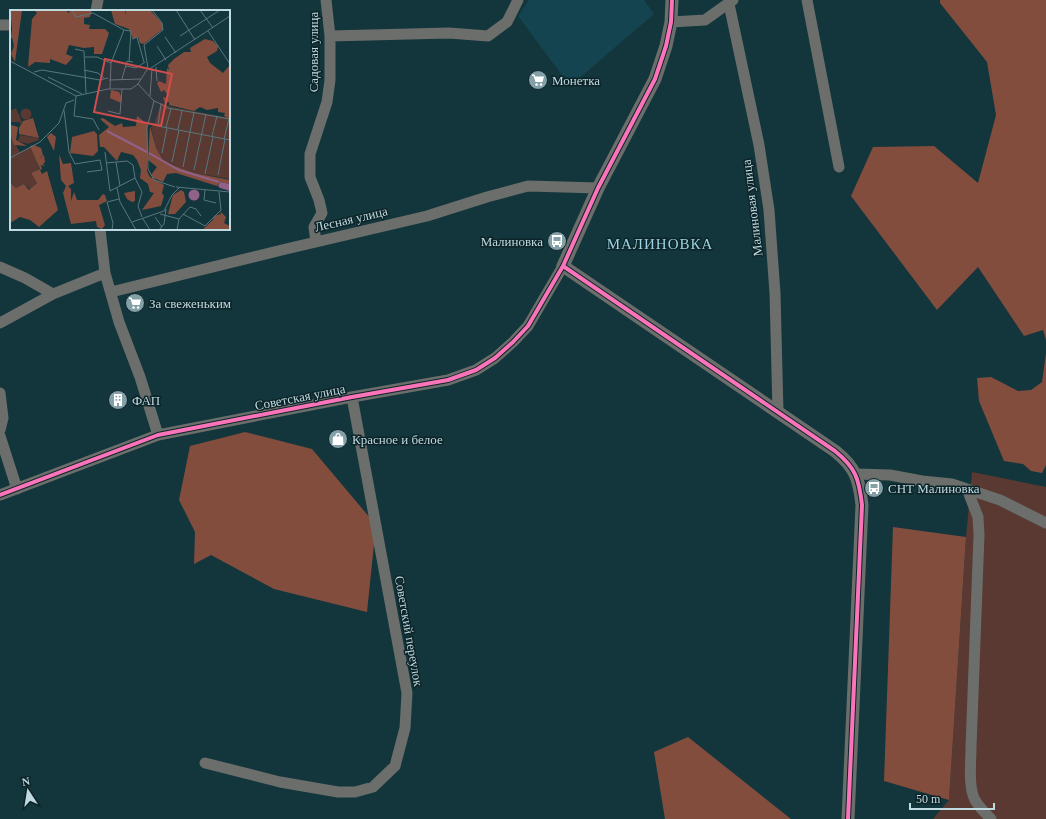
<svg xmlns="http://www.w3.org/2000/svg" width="1046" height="819" font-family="Georgia,serif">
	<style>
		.built { fill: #13444f }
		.green { fill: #593931 }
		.forest { fill: #834d3e }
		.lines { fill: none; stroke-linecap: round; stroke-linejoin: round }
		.minor { stroke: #6b6e6a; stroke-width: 11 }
		.tertiary { stroke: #6b6e6a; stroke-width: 13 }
		.cycleway-casing { stroke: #0d2429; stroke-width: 6 }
		.cycleway { stroke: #fb73b8; stroke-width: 4 }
		.labels { text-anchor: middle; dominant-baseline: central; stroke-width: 3; stroke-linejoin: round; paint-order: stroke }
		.street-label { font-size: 13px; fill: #bfdae1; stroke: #0d2429 }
		.poi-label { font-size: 13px; fill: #bfdae1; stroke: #0d2429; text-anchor: start }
		.quarter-label { font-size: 15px; letter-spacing: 1px; fill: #9cd3e2; stroke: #0d2429 }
		.inset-river { fill: none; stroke: #926189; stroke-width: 2 }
		.inset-road { fill: none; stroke: #58777e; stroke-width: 1 }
		.view { fill: #d14c4d; fill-opacity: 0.15; stroke: #d14c4d; stroke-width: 2 }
		.inset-edge { fill: none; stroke: #bfdae1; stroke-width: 2 }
	</style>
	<rect width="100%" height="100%" fill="#13353c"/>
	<path class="built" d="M 529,0 L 644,0 L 654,14 L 570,86 L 518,16 Z"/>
	<path class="green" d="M 972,472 L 1046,487 L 1046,819 L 933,819 L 949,800 L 966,537 Z"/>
	<path class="forest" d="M 940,0 L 1046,0 L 1046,340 L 1043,330 L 1024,336 L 978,267 L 937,310 L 851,196 L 873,147 L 934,146 L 978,183 L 996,115 L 987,62 L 940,3 Z
		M 1046,353 L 1046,465 L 1042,473 L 1031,471 L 1023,464 L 1004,461 L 979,401 L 977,378 L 991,377 L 1018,391 L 1031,390 L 1042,382 Z
		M 245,432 L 312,449 L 376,525 L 367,612 L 274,589 L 211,555 L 194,564 L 195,532 L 179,500 L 190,446 Z
		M 893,527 L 966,537 L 949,800 L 884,781 Z
		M 688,737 L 791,819 L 665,819 L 654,752 Z"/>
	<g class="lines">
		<path class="minor" d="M 807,0 L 839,167
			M 729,4 L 759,145 L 769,210 L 775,293 L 778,412
			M 96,11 L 98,0
			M 671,22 L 705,20 L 733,0
			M 0,25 L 11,25
			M 330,36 L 449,33 L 488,36 L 507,22 L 518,0
			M 100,229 L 105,273 L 119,322 L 140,377 L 158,435
			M 316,242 L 314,227 L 322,213 L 319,200 L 310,177 L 310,154 L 327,102 L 330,80 L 330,36 L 326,0
			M 0,267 L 25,278 L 53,294
			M 111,292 L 286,249 L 427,216 L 487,197 L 528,186 L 598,188
			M 0,323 L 53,294 L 105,273
			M 0,393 L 3,418 L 0,430
			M 0,436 L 17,489
			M 856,474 L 890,475 L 922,481 L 952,484 L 967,489 L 978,517 L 979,535 L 971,747 C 971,762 968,787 975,800 C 979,807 985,813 991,819
			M 967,489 L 1000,500 L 1046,523
			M 0,495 L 158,435 L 352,397 L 448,380 L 476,370 L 495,358 L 513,342 L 528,326 L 563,266
			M 205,763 L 280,782 L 338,792 L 355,792 L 373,787 L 395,766 L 405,728 L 407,693 L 352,397"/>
		<path class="tertiary" d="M 672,0 L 671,22 L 666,46 L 655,79 L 598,188 L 563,266 L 835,451 C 856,468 859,479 862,505 L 848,819"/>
		<defs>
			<path id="cycleway" d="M 672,0 L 671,22 L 666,46 L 655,79 L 598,188 L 563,266 L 835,451 C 856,468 859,479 862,505 L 848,819
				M 0,495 L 158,435 L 352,397 L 448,380 L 476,370 L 495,358 L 513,342 L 528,326 L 563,266"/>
		</defs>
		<use href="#cycleway" class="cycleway-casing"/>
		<use href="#cycleway" class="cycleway"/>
	</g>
	<defs>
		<symbol id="supermarket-disc" viewBox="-11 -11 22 22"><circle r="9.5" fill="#83a0a7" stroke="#0d2429"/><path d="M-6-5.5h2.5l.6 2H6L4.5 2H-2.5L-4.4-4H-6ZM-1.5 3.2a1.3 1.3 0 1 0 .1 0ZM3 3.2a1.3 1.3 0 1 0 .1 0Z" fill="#fff"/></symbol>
		<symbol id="bus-disc" viewBox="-11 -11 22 22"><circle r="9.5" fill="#83a0a7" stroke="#0d2429"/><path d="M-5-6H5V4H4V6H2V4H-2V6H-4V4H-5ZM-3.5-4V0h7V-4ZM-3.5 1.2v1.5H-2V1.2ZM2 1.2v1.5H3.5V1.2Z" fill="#fff"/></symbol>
		<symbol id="building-disc" viewBox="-11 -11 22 22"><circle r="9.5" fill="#83a0a7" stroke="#0d2429"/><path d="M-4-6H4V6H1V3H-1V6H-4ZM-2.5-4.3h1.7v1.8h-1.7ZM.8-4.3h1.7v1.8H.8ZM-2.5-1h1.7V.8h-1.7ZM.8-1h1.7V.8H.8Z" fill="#fff"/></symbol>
		<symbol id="shop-disc" viewBox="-11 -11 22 22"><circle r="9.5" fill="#83a0a7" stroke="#0d2429"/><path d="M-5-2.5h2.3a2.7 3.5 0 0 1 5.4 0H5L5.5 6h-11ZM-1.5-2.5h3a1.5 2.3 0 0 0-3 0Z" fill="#fff"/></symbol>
	</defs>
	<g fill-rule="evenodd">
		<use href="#supermarket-disc" x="527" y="69" width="22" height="22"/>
		<use href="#bus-disc" x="546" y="230" width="22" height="22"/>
		<use href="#supermarket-disc" x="124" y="292" width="22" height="22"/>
		<use href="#building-disc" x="107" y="389" width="22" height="22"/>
		<use href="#shop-disc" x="327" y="428" width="22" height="22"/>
		<use href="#bus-disc" x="863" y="477" width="22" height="22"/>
	</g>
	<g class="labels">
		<g class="street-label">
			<text transform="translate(313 52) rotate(-90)">Садовая улица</text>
			<text transform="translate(752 208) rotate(-97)">Малиновая улица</text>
			<text transform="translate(351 219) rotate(-13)">Лесная улица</text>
			<text transform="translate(300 397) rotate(-11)">Советская улица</text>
			<text transform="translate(409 631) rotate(80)">Советский переулок</text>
		</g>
		<g class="poi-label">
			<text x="552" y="80">Монетка</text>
			<text x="543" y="241" text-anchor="end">Малиновка</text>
			<text x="149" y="303">За свеженьким</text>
			<text x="132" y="400">ФАП</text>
			<text x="352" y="439">Красное и белое</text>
			<text x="888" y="488">СНТ Малиновка</text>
		</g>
		<g class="quarter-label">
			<text x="660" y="244">МАЛИНОВКА</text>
		</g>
	</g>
	<g transform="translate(10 10)">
		<rect width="220" height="220" fill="#13353c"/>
		<path d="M 151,93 L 162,97 L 220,108 L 220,169 L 184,163 L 154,152 L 146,138 L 141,117 L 145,113 ZM 6,98 L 12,112 L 11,114 L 9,112 L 0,112 L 0,101 ZM10.5 104a5.5 5.5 0 1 1 11 0a5.5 5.5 0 1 1-11 0ZM 0,125 L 10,142 L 21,137 L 27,151 L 29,159 L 21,163 L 27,173 L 20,179 L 14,174 L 6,178 L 0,171 ZM 10,125 L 28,128 L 29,130 L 18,134 L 8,131 Z" fill="#593931"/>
		<path d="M 0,0 L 12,0 L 5,52 L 1,44 L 4,36 L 2,27 L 0,30 L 0,14 L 2,26 L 2,18 ZM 24,0 L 55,0 L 59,3 L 60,0 L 82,0 L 80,7 L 74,8 L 74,14 L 80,15 L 79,19 L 95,19 L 99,23 L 92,44 L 84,44 L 84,37 L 74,38 L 59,35 L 56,44 L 63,47 L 56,55 L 40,49 L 40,53 L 25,52 L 18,57 L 22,9 L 27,3 ZM 101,0 L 115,0 L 115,5 L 116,0 L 140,0 L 152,13 L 153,19 L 134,34 L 130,33 L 128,27 L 123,29 L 119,19 L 105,14 ZM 195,29 L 203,31 L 208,36 L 207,41 L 197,47 L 200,53 L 213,63 L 220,55 L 220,109 L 214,106 L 215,103 L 208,102 L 208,98 L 197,100 L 190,97 L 184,101 L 159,95 L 159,92 L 155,93 L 153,87 L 156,88 L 158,85 L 154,80 L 151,82 L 147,73 L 149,71 L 156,74 L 157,58 L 159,60 L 158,55 L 164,49 L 174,42 L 181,42 L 180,38 ZM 101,80 L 109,82 L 112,88 L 111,93 L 100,88 ZM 127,106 L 137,114 L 137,161 L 140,167 L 154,175 L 152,183 L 154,186 L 151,196 L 132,200 L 144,183 L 140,182 L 138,174 L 130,168 L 131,160 L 127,150 L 123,145 L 111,142 L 107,151 L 105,149 L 94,137 L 90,137 L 89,125 L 99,117 L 90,109 L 93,108 L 105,116 L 112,113 L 113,117 L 126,116 ZM 23,108 L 29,128 L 9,124 L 9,118 L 13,111 ZM 1,115 L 8,117 L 6,130 L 17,136 L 4,135 L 0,124 ZM 140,116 L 146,138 L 154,152 L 184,163 L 220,170 L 220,174 L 210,172 L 207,176 L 166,163 L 157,164 L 153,172 L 143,168 L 141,165 L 147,157 L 138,150 ZM 84,121 L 87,124 L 88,141 L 83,146 L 60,143 L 62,127 ZM 41,123 L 46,127 L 44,141 L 37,127 ZM 24,135 L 31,138 L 33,145 L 29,149 L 34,145 L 35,152 L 33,154 L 35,156 L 31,155 L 32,159 L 30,160 L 32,164 L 37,161 L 48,200 L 29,217 L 20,210 L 10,207 L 0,213 L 0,172 L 6,178 L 14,174 L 19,180 L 27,173 L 21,163 L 30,159 L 20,136 ZM 49,144 L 53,154 L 61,153 L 64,173 L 58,176 L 61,179 L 61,191 L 64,182 L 67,190 L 88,190 L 93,184 L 95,185 L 97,191 L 89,195 L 95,215 L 92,219 L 87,217 L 86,211 L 61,214 L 53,183 L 56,176 L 51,170 ZM 171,180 L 174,182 L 176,192 L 165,204 L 158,204 L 163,185 ZM 125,181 L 125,191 L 122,192 L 117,189 L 114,183 ZM 210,201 L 216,207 L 214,213 L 220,216 L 220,220 L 192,220 L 203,210 L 204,206 L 211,204 Z" fill="#834d3e"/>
		<path d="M 210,172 L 220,174 L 220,181 L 210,178 L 208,176 ZM178.5 185a5.5 5.5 0 1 1 11 0a5.5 5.5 0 1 1-11 0Z" fill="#926189"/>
		<path class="inset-river" d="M 97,121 L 137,142M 139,143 L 169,160 L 209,172"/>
		<path class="inset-road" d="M 62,0 L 66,7 L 83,3 L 114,20M 142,0 L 152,13 L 153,20 L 134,35 L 138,58 L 128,74 L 144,91 L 137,118 L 138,159 L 144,170 L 165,177M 166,0 L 185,30M 190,0 L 203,18M 114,20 L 121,21 L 119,52M 198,21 L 220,54M 170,26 L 210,0M 155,27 L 166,43M 122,29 L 127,27 L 134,52M 147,36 L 156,50M 65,39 L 74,41 L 76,83M 75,47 L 87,47 L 101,53M 0,51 L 66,86M 116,56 L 126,58 L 135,52M 146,57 L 147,71M 74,60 L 88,63 L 94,68M 138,60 L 220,6M 24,62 L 32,60 L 90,70 L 98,68M 38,67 L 72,84M 112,69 L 117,51 L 123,52M 99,70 L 131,69M 100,79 L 101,53 L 114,20M 140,86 L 142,59M 144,91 L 151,94 L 148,116 L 220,130M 151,94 L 158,98 L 220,109M 54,100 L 59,142 L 65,154 L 90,150 L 92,160 L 77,162M 98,101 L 110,104 L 112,79M 156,117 L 161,99M 168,119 L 172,101M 89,120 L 83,109 L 64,106 L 66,86 L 98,79 L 121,79 L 128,74M 180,122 L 184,102M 202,126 L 207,106M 214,129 L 219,109M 95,142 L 100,181 L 125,168M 152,143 L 157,118M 0,148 L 30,132 L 49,113 L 56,93 L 64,90M 106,152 L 110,176M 162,152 L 169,120M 96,153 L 117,151 L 123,155 L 125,168 L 132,182 L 128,196 L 132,207M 173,157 L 180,122M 184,160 L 196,104M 195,164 L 203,127M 208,165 L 215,129M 166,177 L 220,182M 107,178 L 110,192 L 126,220M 195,180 L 194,190 L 206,193M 150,204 L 169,209M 173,204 L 195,216 L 211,200 L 209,182M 145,207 L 152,217M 133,209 L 140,220M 122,212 L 154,201 L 162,185 L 169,178M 102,220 L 103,213 L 97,192 L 109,189M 149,220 L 154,214 L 156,199M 167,220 L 169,209 L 180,197 L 186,199 L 191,206"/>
		<path class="view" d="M 95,49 L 162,64 L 151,116 L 84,102 Z"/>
		<rect width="220" height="220" class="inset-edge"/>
	</g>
	<g transform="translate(28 791) rotate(348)" stroke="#0d2429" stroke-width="3" paint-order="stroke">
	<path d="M0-3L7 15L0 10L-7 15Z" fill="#bfdae1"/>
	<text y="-6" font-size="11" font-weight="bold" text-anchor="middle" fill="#bfdae1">N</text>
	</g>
	<path d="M910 803v6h84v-6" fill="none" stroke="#bfdae1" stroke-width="2"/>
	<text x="916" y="803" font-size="12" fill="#bfdae1" stroke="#0d2429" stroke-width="3" paint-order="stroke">50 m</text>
</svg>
